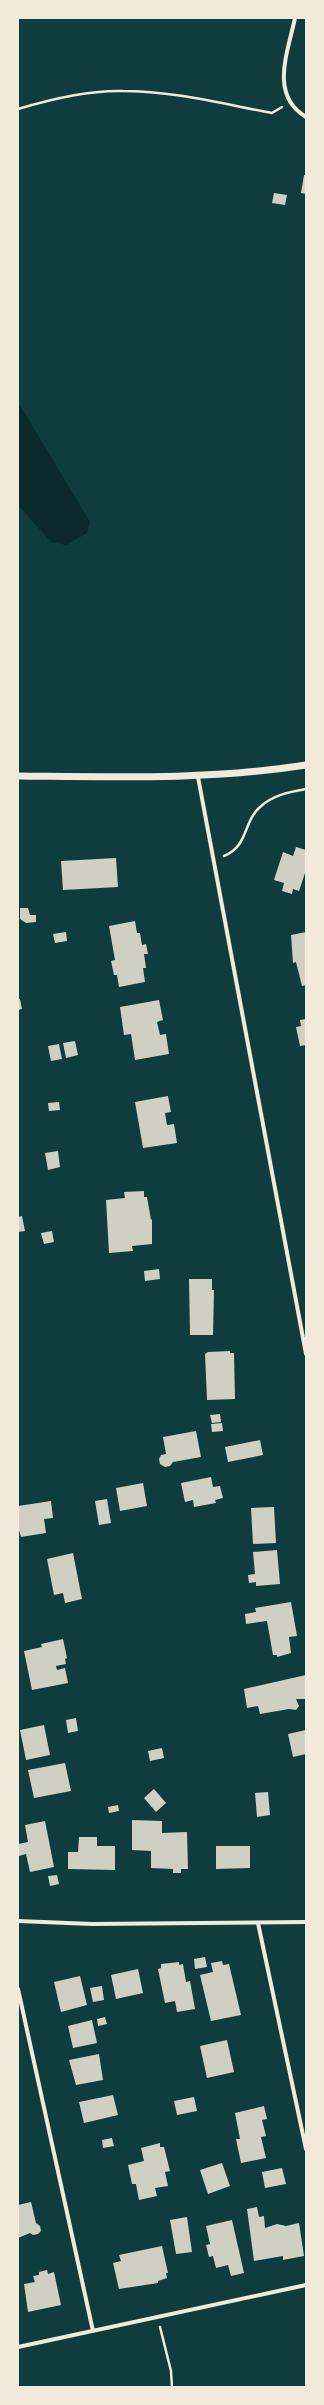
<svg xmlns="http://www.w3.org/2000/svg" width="324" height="2405" font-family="'Public Sans',sans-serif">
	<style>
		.water { fill: #0a2a2b }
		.building { fill: #cfcfc3 }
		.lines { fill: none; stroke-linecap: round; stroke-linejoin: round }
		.path { stroke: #f1e9da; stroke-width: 2.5 }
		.minor { stroke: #f1e9da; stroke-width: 4 }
		.tertiary { stroke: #f1e9da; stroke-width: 7 }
	</style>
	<rect width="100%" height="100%" fill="#0f3d3e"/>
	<path class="water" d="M 18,402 L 90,522 L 87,533 L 66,545 L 51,542 L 18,505 Z"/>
	<path class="building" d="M 304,175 L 306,175 L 306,194 L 301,193 Z
		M 274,193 L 287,195 L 285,205 L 272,203 Z
		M 296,847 L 306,850 L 306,870 L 299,891 L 293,889 L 292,894 L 282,891 L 284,883 L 274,880 L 283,852 L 293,856 Z
		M 116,858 L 118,887 L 63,890 L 61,861 Z
		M 20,908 L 28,908 L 30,915 L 36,915 L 36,922 L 26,923 L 20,919 Z
		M 135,921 L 137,933 L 140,933 L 142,945 L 146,944 L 148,954 L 144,954 L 146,968 L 143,968 L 145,982 L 119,987 L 117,975 L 114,975 L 111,961 L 115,960 L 109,926 Z
		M 66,932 L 67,941 L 55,943 L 53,934 Z
		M 306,932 L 306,985 L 302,986 L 296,962 L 293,963 L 291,935 Z
		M 18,999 L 20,999 L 22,1009 L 18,1010 Z
		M 159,1000 L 163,1020 L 157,1022 L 160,1035 L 166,1034 L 169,1054 L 135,1060 L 131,1034 L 124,1035 L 120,1007 Z
		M 306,1019 L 306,1045 L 300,1046 L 296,1027 L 301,1026 L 300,1020 Z
		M 75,1041 L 78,1055 L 66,1058 L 63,1043 Z
		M 59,1044 L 62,1059 L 51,1061 L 48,1046 Z
		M 168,1096 L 171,1112 L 165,1113 L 167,1125 L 174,1124 L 177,1143 L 143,1148 L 135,1102 Z
		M 59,1102 L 60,1110 L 49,1111 L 48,1103 Z
		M 58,1151 L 60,1167 L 48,1170 L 45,1153 Z
		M 144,1191 L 144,1197 L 147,1197 L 151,1220 L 152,1219 L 152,1244 L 132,1246 L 133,1251 L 109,1253 L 106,1200 L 125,1198 L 124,1192 Z
		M 22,1216 L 25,1231 L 18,1232 L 18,1217 Z
		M 52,1231 L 54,1242 L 44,1244 L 41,1233 Z
		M 159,1269 L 160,1279 L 145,1281 L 144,1271 Z
		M 189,1279 L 212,1279 L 212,1290 L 214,1290 L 213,1335 L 190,1335 Z
		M 230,1351 L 230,1353 L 234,1353 L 235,1399 L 207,1400 L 205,1354 L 208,1352 Z
		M 220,1414 L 221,1422 L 212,1423 L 210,1415 Z
		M 222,1423 L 223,1431 L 212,1432 L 211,1424 Z
		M 196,1431 L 201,1457 L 173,1462 L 170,1466 L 165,1467 L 160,1464 L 159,1459 L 161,1455 L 166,1454 L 163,1437 Z
		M 260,1440 L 263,1455 L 228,1462 L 225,1447 Z
		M 211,1477 L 213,1487 L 220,1486 L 223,1498 L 215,1500 L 216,1503 L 194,1507 L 193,1500 L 185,1502 L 181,1483 Z
		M 143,1483 L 147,1506 L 120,1511 L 116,1488 Z
		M 107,1499 L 111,1523 L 99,1525 L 95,1501 Z
		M 51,1501 L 53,1518 L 44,1519 L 46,1533 L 21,1537 L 18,1527 L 18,1506 Z
		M 274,1507 L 276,1543 L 253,1544 L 251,1508 Z
		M 277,1550 L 280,1584 L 256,1586 L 256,1582 L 249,1583 L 248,1575 L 255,1574 L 253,1552 Z
		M 73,1553 L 82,1599 L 65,1603 L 63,1593 L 54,1595 L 47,1559 Z
		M 291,1602 L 297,1636 L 289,1637 L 291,1653 L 277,1657 L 277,1655 L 273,1655 L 267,1621 L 246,1624 L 245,1614 L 256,1612 L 255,1608 Z
		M 63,1639 L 67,1658 L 65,1659 L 66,1664 L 56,1666 L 57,1670 L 65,1668 L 68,1683 L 32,1690 L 24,1651 L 42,1647 L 41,1644 Z
		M 306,1675 L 306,1699 L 296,1699 L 299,1706 L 296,1710 L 289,1709 L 260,1714 L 258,1706 L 247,1708 L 244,1689 Z
		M 76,1718 L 78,1731 L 68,1733 L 66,1720 Z
		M 44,1725 L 50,1755 L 26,1760 L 20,1730 Z
		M 306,1730 L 306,1754 L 293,1757 L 288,1734 Z
		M 162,1748 L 164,1758 L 150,1761 L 148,1751 Z
		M 65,1763 L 71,1791 L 34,1798 L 28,1770 Z
		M 154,1789 L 166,1803 L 156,1812 L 144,1798 Z
		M 268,1792 L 270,1815 L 257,1817 L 255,1793 Z
		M 118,1805 L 119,1811 L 109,1813 L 108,1807 Z
		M 132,1820 L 162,1821 L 162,1833 L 187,1832 L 188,1869 L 181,1869 L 181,1873 L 173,1873 L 173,1869 L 151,1868 L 151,1851 L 132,1850 Z
		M 45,1821 L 54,1867 L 30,1872 L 26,1854 L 19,1856 L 18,1844 L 28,1842 L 25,1825 Z
		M 79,1837 L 97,1837 L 97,1846 L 115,1846 L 115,1870 L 68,1869 L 68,1852 L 78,1852 Z
		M 216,1846 L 250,1846 L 250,1868 L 216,1869 Z
		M 57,1875 L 59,1884 L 50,1886 L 48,1876 Z
		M 205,1957 L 207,1967 L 195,1969 L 194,1959 Z
		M 222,1961 L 223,1965 L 229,1964 L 241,2015 L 211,2021 L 200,1975 L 213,1972 L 211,1963 Z
		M 179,1962 L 179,1965 L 183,1964 L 186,1982 L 190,1981 L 195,2009 L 177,2012 L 175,2001 L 165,2003 L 158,1969 L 161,1968 L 161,1964 Z
		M 138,1969 L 143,1993 L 116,1999 L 111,1975 Z
		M 80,1976 L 87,2005 L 61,2012 L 54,1982 Z
		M 102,1986 L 104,2000 L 93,2002 L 90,1988 Z
		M 105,2017 L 107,2024 L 98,2026 L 97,2019 Z
		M 92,2020 L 97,2043 L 73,2048 L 68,2026 Z
		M 227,2040 L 234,2072 L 207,2078 L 200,2046 Z
		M 99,2054 L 103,2080 L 76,2085 L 69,2060 Z
		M 113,2095 L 118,2115 L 84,2123 L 79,2102 Z
		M 194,2097 L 197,2111 L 177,2115 L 174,2101 Z
		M 264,2106 L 267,2119 L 262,2120 L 266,2136 L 261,2137 L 266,2158 L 241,2163 L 236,2139 L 240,2139 L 235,2113 Z
		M 112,2138 L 114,2146 L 103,2148 L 102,2140 Z
		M 160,2143 L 160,2147 L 164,2147 L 170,2171 L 165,2172 L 168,2186 L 155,2188 L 157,2196 L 139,2200 L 136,2184 L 132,2184 L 128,2165 L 144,2161 L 141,2148 Z
		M 222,2163 L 230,2186 L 208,2194 L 200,2170 Z
		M 282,2168 L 286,2184 L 265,2188 L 262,2172 Z
		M 31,2202 L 36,2223 L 40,2226 L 41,2231 L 38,2234 L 33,2235 L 30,2233 L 18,2238 L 18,2205 Z
		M 257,2207 L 259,2217 L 264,2216 L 265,2228 L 277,2224 L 286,2226 L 299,2223 L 304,2256 L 283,2260 L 283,2256 L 254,2261 L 247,2209 Z
		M 187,2217 L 192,2252 L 176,2254 L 170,2220 Z
		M 232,2220 L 244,2273 L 231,2276 L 228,2265 L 216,2268 L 213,2256 L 209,2257 L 206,2245 L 210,2244 L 206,2226 Z
		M 162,2246 L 168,2273 L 166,2273 L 167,2278 L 158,2281 L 158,2283 L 119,2289 L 113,2263 L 121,2261 L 119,2255 Z
		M 47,2270 L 48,2274 L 54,2272 L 61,2305 L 28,2312 L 24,2284 L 35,2282 L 33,2276 L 39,2275 L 39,2272 Z"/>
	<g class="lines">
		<path class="path" d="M 18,109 C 51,99 88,90 123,91 C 173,91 223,104 272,113 L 282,107
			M 224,856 C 248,847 243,822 260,807 C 273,795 289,792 306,789
			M 160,2327 L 171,2371 L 172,2387"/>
		<path class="minor" d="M 295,18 C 288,52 269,95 306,117
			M 198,777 L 306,1354
			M 18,1921 L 92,1924 L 306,1922
			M 258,1923 L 306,2149
			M 18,1989 L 93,2331
			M 18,2347 L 306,2285"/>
		<path class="tertiary" d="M 18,776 C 115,777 210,780 306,765"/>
	</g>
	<rect width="324" height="2405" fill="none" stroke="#f1e9da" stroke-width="38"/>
</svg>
